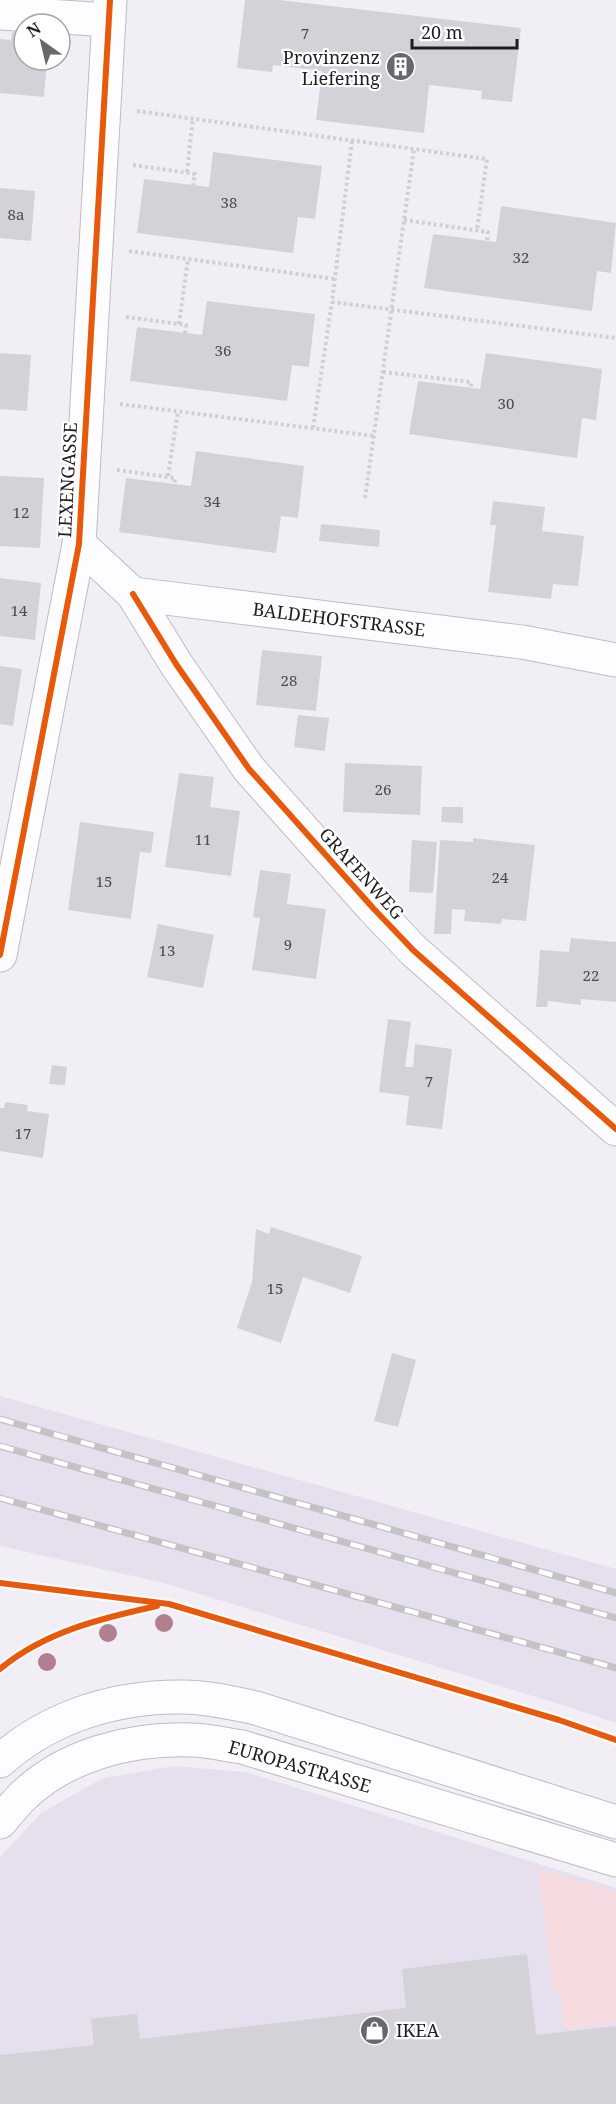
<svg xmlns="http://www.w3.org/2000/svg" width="616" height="2104" font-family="'Noto Serif',serif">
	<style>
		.built { fill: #e6dfed }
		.green { fill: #f6dbe1 }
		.building { fill: #d4d2d9 }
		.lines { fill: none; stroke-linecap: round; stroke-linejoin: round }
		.minor-casing { stroke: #bfbcc2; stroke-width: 35 }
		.path { stroke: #d0d0d2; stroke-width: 4; stroke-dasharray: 3 3; stroke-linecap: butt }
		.minor { stroke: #fdfcfe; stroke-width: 33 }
		.rail-casing { stroke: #c3c2c4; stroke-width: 7 }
		.rail { stroke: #fff; stroke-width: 4.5; stroke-dasharray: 14; stroke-linecap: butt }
		.cycleway-casing { stroke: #fff; stroke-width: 10 }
		.cycleway { stroke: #e8590c; stroke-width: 6 }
		.tree { fill: #b27f8f }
		.labels { text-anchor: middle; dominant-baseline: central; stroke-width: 4.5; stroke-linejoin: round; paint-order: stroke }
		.number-label { font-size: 15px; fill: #4c4a4f }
		.poi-label { font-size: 18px; fill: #1f1d21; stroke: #fff; text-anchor: end }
		.street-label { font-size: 18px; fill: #1f1d21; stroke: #fff }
	</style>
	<rect width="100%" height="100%" fill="#f2eef6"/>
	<path class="built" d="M 0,1396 L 616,1569 L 616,1723 L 559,1704 L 164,1583 L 0,1546 Z
		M 174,1766 L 246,1772 L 616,1888 L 616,2104 L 0,2104 L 0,1857 L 41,1813 L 103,1778 Z"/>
	<path class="green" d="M 538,1869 L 616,1892 L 616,2022 L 564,2029 L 560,1991 L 554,1992 Z"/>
	<path class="building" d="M 245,0 L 279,0 L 521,28 L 512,102 L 481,99 L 482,91 L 429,85 L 424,133 L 316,120 L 322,71 L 273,65 L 272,72 L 237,68 Z
		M 12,32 L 24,33 L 24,60 L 47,60 L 44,97 L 0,93 L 0,39 L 11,40 Z
		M 213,152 L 322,166 L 315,219 L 298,217 L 293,253 L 137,233 L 144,179 L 209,187 Z
		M 0,188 L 35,191 L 31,241 L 0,238 Z
		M 501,206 L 616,223 L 611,273 L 597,271 L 592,311 L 424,288 L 433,234 L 496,242 Z
		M 207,301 L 315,314 L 309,367 L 292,365 L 287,401 L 130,381 L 137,327 L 202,335 Z
		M 0,353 L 31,355 L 27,411 L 0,409 Z
		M 486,353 L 602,369 L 596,420 L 582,418 L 577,458 L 409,434 L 418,381 L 480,389 Z
		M 196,451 L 304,466 L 298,518 L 281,516 L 276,553 L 119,532 L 126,478 L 191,486 Z
		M 0,476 L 44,478 L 40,548 L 0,546 Z
		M 493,501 L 545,507 L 542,531 L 584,536 L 578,586 L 553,584 L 551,599 L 488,592 L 496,525 L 490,525 Z
		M 321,524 L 380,530 L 379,547 L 319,541 Z
		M 0,578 L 41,583 L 35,640 L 0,636 Z
		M 262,650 L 322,656 L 316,711 L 256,705 Z
		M 0,666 L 22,669 L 13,726 L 0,724 Z
		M 298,715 L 329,718 L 325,751 L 294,747 Z
		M 345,763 L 422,766 L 420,815 L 343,812 Z
		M 179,773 L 214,777 L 210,807 L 240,811 L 231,876 L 165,867 Z
		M 442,807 L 463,807 L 463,823 L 441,822 Z
		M 80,822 L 154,832 L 151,853 L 140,852 L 131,919 L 68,910 Z
		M 473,838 L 535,845 L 526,921 L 502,919 L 501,924 L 464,921 L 465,910 L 452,909 L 451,934 L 434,934 L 440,840 L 473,842 Z
		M 412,840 L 437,842 L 433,893 L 409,892 Z
		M 260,870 L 291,874 L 287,904 L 326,909 L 316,979 L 252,970 L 260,918 L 253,917 Z
		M 158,924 L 214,935 L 203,988 L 147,977 Z
		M 571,938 L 616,942 L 616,1002 L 581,999 L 581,1005 L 548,1001 L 547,1007 L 536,1007 L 540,950 L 569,952 Z
		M 388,1019 L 411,1022 L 405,1067 L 413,1067 L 415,1044 L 452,1049 L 442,1129 L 406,1125 L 409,1096 L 379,1092 Z
		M 52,1065 L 67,1067 L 65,1085 L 49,1084 Z
		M 5,1102 L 28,1105 L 27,1111 L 49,1114 L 43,1158 L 0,1151 L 0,1108 L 4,1108 Z
		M 271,1227 L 362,1256 L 350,1293 L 303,1277 L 281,1343 L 237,1328 L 252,1282 L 256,1229 L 269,1234 Z
		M 392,1353 L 416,1360 L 398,1427 L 374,1421 Z
		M 527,1954 L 536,2035 L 616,2026 L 616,2104 L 0,2104 L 0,2055 L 94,2045 L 91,2019 L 137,2014 L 140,2039 L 406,2008 L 402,1969 Z"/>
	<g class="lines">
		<defs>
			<path id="minor" d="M 0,13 L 109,20
				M 79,544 L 133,594 L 522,642 L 616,660
				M 133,594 L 176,664 L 249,769 L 373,908 L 414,951 L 616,1129
				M 0,955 L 79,544 L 110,0
				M 0,1761 C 50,1716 117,1696 183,1697 C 207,1697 232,1703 256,1708 L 616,1822
				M 0,1822 C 7,1814 14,1805 21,1798 C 65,1754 132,1738 192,1740 C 208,1740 225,1745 242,1747 L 616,1860"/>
		</defs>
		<use href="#minor" class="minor-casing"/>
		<path class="path" d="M 137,111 L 487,159 L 477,230
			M 352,141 L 332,302 L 616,338
			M 133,165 L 195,174 L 193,185
			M 187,172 L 193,118
			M 404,220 L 488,232 L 487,241
			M 129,251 L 335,279
			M 126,317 L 186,325 L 185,333
			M 179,324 L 188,259
			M 383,372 L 471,382 L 471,387
			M 120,404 L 374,436
			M 313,428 L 332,302
			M 117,470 L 175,478 L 174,485
			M 168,476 L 178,411
			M 365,498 L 414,149"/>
		<use href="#minor" class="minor"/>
		<defs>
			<path id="rail" d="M 0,1419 L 616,1593
				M 0,1446 L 616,1618
				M 0,1498 L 616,1668"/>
		</defs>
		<use href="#rail" class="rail-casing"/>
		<use href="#rail" class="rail"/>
		<defs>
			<path id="cycleway" d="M 133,594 L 176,664 L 249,769 L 373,908 L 414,951 L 616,1129
				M 0,955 L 79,544 L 110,0
				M 0,1583 L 169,1604 L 559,1720 L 616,1740
				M 0,1669 C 44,1632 102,1618 157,1606"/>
		</defs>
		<use href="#cycleway" class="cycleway-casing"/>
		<use href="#cycleway" class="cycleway"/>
	</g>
	<g class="tree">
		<circle cx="164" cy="1623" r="9"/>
		<circle cx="108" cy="1633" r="9"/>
		<circle cx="47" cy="1662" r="9"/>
	</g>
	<defs>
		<symbol id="building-disc" viewBox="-11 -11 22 22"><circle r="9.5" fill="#69666c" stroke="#fff"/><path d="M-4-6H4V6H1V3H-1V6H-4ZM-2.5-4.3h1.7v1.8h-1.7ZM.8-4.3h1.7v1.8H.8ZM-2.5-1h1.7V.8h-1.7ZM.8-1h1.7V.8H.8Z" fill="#fff"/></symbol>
		<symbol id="shop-disc" viewBox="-11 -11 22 22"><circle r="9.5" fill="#69666c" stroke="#fff"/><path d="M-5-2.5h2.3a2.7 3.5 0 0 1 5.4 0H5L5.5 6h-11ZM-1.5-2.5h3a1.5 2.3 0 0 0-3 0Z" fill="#fff"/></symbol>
	</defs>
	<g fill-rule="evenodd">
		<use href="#building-disc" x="384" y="50" width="33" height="33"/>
		<use href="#shop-disc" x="358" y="2014" width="33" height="33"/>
	</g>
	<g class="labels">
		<g class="number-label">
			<text x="305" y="33">7</text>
			<text x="229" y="202">38</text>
			<text x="16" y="214">8a</text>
			<text x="521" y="257">32</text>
			<text x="223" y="350">36</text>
			<text x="506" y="403">30</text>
			<text x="212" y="501">34</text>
			<text x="21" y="512">12</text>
			<text x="19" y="610">14</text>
			<text x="289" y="680">28</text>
			<text x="383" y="789">26</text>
			<text x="203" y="839">11</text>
			<text x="500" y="877">24</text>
			<text x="104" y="881">15</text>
			<text x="288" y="944">9</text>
			<text x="167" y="950">13</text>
			<text x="591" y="975">22</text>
			<text x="429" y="1081">7</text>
			<text x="23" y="1133">17</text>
			<text x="275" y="1288">15</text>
		</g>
		<g class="poi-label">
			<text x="380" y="57">Provinzenz<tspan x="380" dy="21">Liefering</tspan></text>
			<text x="396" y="2030" text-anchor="start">IKEA</text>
		</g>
		<g class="street-label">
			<text transform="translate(67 480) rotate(-87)">LEXENGASSE</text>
			<text transform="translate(339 619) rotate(7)">BALDEHOFSTRASSE</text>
			<text transform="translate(362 873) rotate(48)">GRAFENWEG</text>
			<text transform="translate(300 1766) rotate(16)">EUROPASTRASSE</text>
		</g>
	</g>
	<g transform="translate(42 42) rotate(326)"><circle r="28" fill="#ffffff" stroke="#a5a5a6" stroke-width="1.5"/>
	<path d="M0-4.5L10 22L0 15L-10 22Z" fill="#69666c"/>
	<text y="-9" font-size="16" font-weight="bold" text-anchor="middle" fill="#1f1d21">N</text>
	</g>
	<path d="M412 39v9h105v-9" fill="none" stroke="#1f1d21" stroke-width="3"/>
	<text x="421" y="39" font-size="18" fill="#1f1d21" stroke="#ffffff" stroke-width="4.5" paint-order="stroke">20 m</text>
</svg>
